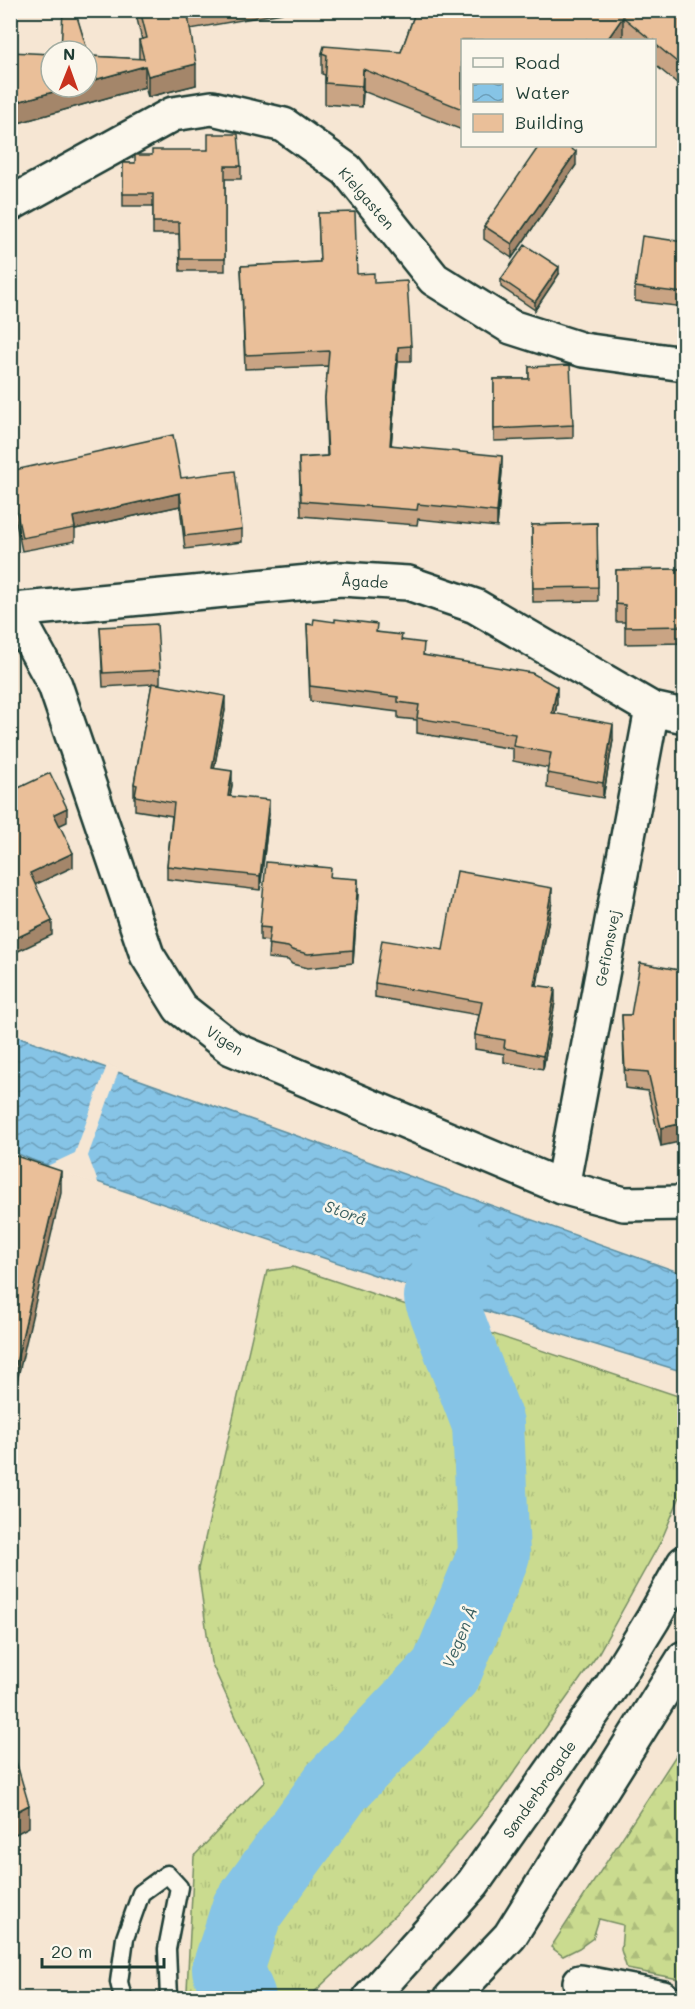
<svg xmlns="http://www.w3.org/2000/svg" width="695" height="2009" font-family="Mali,sans-serif">
	<style>
		.grass { fill: url(#grass-tufts); stroke: #748c62; stroke-width: 1.5 }
		.forest { fill: url(#forest-firs); stroke: #748c62; stroke-width: 1.5 }
		.water { fill: url(#water-waves); stroke: #5d8e9f; stroke-width: 1.5 }
		.pier { fill: #f6e6d3 }
		.lines { fill: none; stroke-linecap: round; stroke-linejoin: round }
		.river { stroke: #86c4e6; stroke-width: 72 }
		.service-casing { stroke: #1f3d34; stroke-width: 21 }
		.minor-casing { stroke: #1f3d34; stroke-width: 38 }
		.tertiary-casing { stroke: #1f3d34; stroke-width: 38 }
		.service { stroke: #fbf7ec; stroke-width: 16 }
		.minor { stroke: #fbf7ec; stroke-width: 33 }
		.tertiary { stroke: #fbf7ec; stroke-width: 33 }
		.wall { fill: #c9a484; stroke: #1f3d34; stroke-width: 1.5 }
		.shaded-wall { fill: #a4866b; stroke: #1f3d34; stroke-width: 1.5 }
		.building { fill: #eabf99; stroke: #1f3d34; stroke-width: 1.5 }
		.labels { text-anchor: middle; dominant-baseline: central; stroke-width: 5; stroke-linejoin: round; paint-order: stroke }
		.street-label { font-size: 15px; fill: #1f3d34; stroke: #fbf7ec }
		.water-label { font-size: 16px; font-style: italic; fill: #395f60; stroke: #fbf7ec }
	</style>
	<defs>
		<pattern id="grass-tufts" width="24" height="20" patternUnits="userSpaceOnUse" patternTransform="scale(1.5)"><rect width="24" height="20" fill="#cadb8f"/><path d="M3 7l-1-3M5 7V3M7 7l1-3M15 17l-1-3M17 17v-4M19 17l1-3" fill="none" stroke="#adbd7c"/></pattern>
		<pattern id="forest-firs" width="22" height="20" patternUnits="userSpaceOnUse" patternTransform="scale(1.5)"><rect width="22" height="20" fill="#cadb8f"/><path d="M5 1l3.5 6h-7zM16 11l3.5 6h-7z" fill="#adbd7c"/></pattern>
		<pattern id="water-waves" width="16" height="10" patternUnits="userSpaceOnUse" patternTransform="scale(1.5)"><rect width="16" height="10" fill="#86c4e6"/><path d="M0 5q4-4 8 0t8 0" fill="none" stroke="#6da0bb"/></pattern>
	</defs>
	<rect width="100%" height="100%" fill="#f6e6d3"/>
	<filter id="ink" filterUnits="userSpaceOnUse"><feTurbulence type="fractalNoise" baseFrequency=".0167" numOctaves="2"/><feDisplacementMap in="SourceGraphic" scale="12" xChannelSelector="R" yChannelSelector="G"/><feConvolveMatrix kernelMatrix="1 2 1 2 8 2 1 2 1" color-interpolation-filters="sRGB"/></filter>
	<g filter="url(#ink)">
		<path class="grass" d="M 293,1267 L 684,1398 L 684,1487 L 661,1541 L 598,1654 L 500,1792 L 410,1901 L 308,1998 L 191,1998 L 187,1990 L 194,1856 L 265,1781 L 211,1662 L 198,1569 L 267,1271 Z"/>
		<path class="forest" d="M 684,1743 L 684,1980 L 627,1969 L 621,1950 L 623,1925 L 599,1919 L 593,1938 L 579,1948 L 563,1956 L 551,1947 Z"/>
		<path class="water" d="M 11,1034 L 684,1274 L 684,1372 L 440,1297 L 32,1160 L 11,1151 Z"/>
		<path class="pier" d="M 107,1065 L 119,1070 L 88,1156 L 99,1185 L 45,1167 L 75,1153 Z"/>
		<g class="lines">
			<path class="river" d="M 240,1998 L 228,1969 L 247,1910 L 337,1786 L 446,1671 L 494,1554 L 488,1424 L 440,1297 L 454,1250"/>
			<defs>
				<path id="service" d="M 123,1998 L 119,1982 L 125,1938 L 141,1893 L 167,1874 L 179,1887 L 167,1949 L 169,1998"/>
				<path id="minor" d="M 10,204 L 173,114 L 212,108 L 284,125 L 347,170 L 434,279 L 511,327 L 583,350 L 684,364
					M 10,607 L 14,610 L 55,685 L 147,955 L 180,1008 L 231,1048 L 562,1187 L 624,1204 L 684,1203
					M 14,610 L 341,579 L 408,583 L 475,606 L 652,709 L 684,716
					M 562,1187 L 652,709
					M 580,1982 L 663,1998"/>
				<path id="tertiary" d="M 370,1998 L 473,1883 L 611,1687 L 653,1619 L 684,1563
					M 451,1998 L 510,1936 L 684,1658"/>
			</defs>
			<use href="#service" class="service-casing"/>
			<use href="#minor" class="minor-casing"/>
			<use href="#tertiary" class="tertiary-casing"/>
			<use href="#service" class="service"/>
			<use href="#minor" class="minor"/>
			<use href="#tertiary" class="tertiary"/>
		</g>
		<path class="wall" d="M 135,10 L 282,10 L 282,13 L 190,29 L 196,85 L 148,97 L 145,87 L 11,125 L 11,131 L 10,52 L 51,87 L 75,12 L 89,56 L 139,59 L 139,40 L 142,40 Z
			M 416,10 L 684,10 L 684,89 L 654,64 L 654,40 L 625,40 L 623,38 L 462,40 L 462,130 L 363,91 L 362,107 L 325,104 L 325,75 L 322,74 L 322,53 L 401,52 Z
			M 123,163 L 241,166 L 241,179 L 225,179 L 225,271 L 180,271 L 179,234 L 153,234 L 153,206 L 123,206 Z
			M 576,165 L 512,258 L 484,239 L 484,226 Z
			M 318,213 L 357,274 L 374,283 L 411,346 L 411,361 L 398,361 L 391,445 L 502,471 L 497,527 L 418,519 L 417,525 L 301,516 L 299,458 L 327,456 L 325,398 L 328,366 L 245,369 L 241,266 L 320,262 Z
			M 684,242 L 684,307 L 635,301 L 635,287 Z
			M 559,274 L 535,310 L 501,287 L 501,279 Z
			M 529,367 L 573,425 L 573,438 L 494,441 L 494,379 L 529,379 Z
			M 10,471 L 181,478 L 242,529 L 242,542 L 185,549 L 180,506 L 75,529 L 75,541 L 22,551 L 10,494 Z
			M 684,498 L 684,643 L 625,644 L 625,622 L 616,622 L 616,570 L 680,569 Z
			M 597,523 L 598,601 L 533,602 L 532,525 Z
			M 307,624 L 377,632 L 402,640 L 424,655 L 557,703 L 555,714 L 613,740 L 603,798 L 547,788 L 548,768 L 513,761 L 513,749 L 417,733 L 417,720 L 398,718 L 398,712 L 310,701 Z
			M 100,627 L 160,670 L 160,683 L 154,684 L 225,710 L 214,768 L 232,785 L 230,796 L 269,814 L 260,890 L 167,879 L 167,866 L 172,816 L 135,810 L 135,798 L 134,798 L 134,784 L 152,684 L 103,687 Z
			M 331,877 L 358,893 L 353,963 L 308,968 L 292,964 L 288,960 L 268,958 L 269,941 L 260,940 L 260,927 Z
			M 552,902 L 537,985 L 555,1002 L 543,1069 L 504,1062 L 504,1054 L 475,1049 L 475,1035 L 479,1015 L 375,997 L 375,983 L 443,950 Z
			M 684,971 L 661,1146 L 648,1091 L 625,1088 L 622,1015 L 631,1015 Z"/>
		<path class="shaded-wall" d="M 623,17 L 623,38 L 621,40 L 607,40 Z
			M 196,64 L 196,85 L 148,97 L 148,76 Z
			M 145,66 L 145,87 L 11,125 L 10,132 L 10,104 L 71,87 L 87,87 L 87,82 Z
			M 363,69 L 363,91 L 362,107 L 362,86 Z
			M 576,152 L 576,165 L 512,258 L 512,244 Z
			M 559,267 L 559,274 L 535,310 L 535,302 Z
			M 398,347 L 398,361 L 390,459 L 390,445 Z
			M 502,456 L 502,471 L 497,527 L 497,512 Z
			M 180,493 L 180,506 L 75,529 L 73,517 Z
			M 557,687 L 557,703 L 552,729 L 552,713 Z
			M 225,696 L 225,710 L 212,781 L 212,768 Z
			M 613,724 L 613,740 L 603,798 L 603,783 Z
			M 232,771 L 232,785 L 228,809 L 228,796 Z
			M 269,800 L 269,814 L 260,890 L 260,876 Z
			M 67,808 L 67,822 L 54,828 L 54,814 Z
			M 73,853 L 73,867 L 30,887 L 30,873 Z
			M 358,879 L 358,893 L 353,963 L 353,950 Z
			M 552,888 L 552,902 L 534,998 L 534,985 Z
			M 52,921 L 52,935 L 10,955 L 10,941 Z
			M 555,988 L 555,1002 L 543,1069 L 543,1056 Z
			M 684,1123 L 684,1141 L 661,1146 L 661,1128 Z
			M 61,1171 L 61,1193 L 10,1411 L 10,1389 Z
			M 29,1805 L 29,1827 L 10,1837 L 10,1815 Z"/>
		<path class="building" d="M 63,10 L 75,10 L 89,56 L 144,59 L 139,40 L 147,38 L 140,10 L 187,10 L 196,64 L 148,76 L 145,66 L 87,82 L 87,51 L 61,51 Z
			M 416,10 L 684,10 L 684,68 L 654,43 L 654,40 L 651,40 L 623,17 L 607,40 L 462,40 L 462,109 L 363,69 L 362,86 L 325,83 L 327,55 L 322,53 L 324,46 L 401,52 Z
			M 10,52 L 51,54 L 51,87 L 71,87 L 10,104 Z
			M 208,134 L 238,134 L 241,166 L 225,166 L 225,259 L 180,259 L 179,222 L 153,222 L 153,194 L 123,194 L 123,163 L 135,163 L 135,155 L 152,155 L 152,150 L 208,150 Z
			M 539,146 L 567,146 L 576,152 L 512,244 L 484,226 Z
			M 355,212 L 357,274 L 374,273 L 374,283 L 407,281 L 411,346 L 398,347 L 390,445 L 502,456 L 497,512 L 418,504 L 417,510 L 301,501 L 299,458 L 328,456 L 325,398 L 329,351 L 245,355 L 241,266 L 320,262 L 318,213 Z
			M 642,236 L 684,242 L 684,293 L 635,287 Z
			M 525,245 L 559,267 L 535,302 L 501,279 Z
			M 570,365 L 573,425 L 494,429 L 494,379 L 529,379 L 529,367 Z
			M 173,435 L 181,478 L 235,471 L 242,529 L 185,536 L 180,493 L 73,517 L 75,528 L 22,538 L 10,481 L 10,471 Z
			M 679,498 L 684,498 L 684,626 L 625,627 L 625,605 L 616,604 L 616,570 L 680,569 Z
			M 597,523 L 598,587 L 533,588 L 532,525 Z
			M 314,619 L 335,622 L 335,619 L 377,624 L 376,632 L 402,635 L 401,640 L 424,643 L 423,655 L 532,673 L 557,687 L 552,713 L 613,724 L 603,783 L 547,773 L 551,753 L 513,746 L 515,734 L 417,718 L 419,705 L 398,702 L 398,697 L 310,686 L 307,624 L 313,625 Z
			M 157,624 L 160,670 L 103,673 L 100,627 Z
			M 152,683 L 225,696 L 212,768 L 232,771 L 228,796 L 269,800 L 260,876 L 167,866 L 174,803 L 135,796 L 137,785 L 134,784 Z
			M 50,773 L 67,808 L 54,814 L 73,853 L 30,873 L 52,921 L 10,941 L 10,792 Z
			M 266,862 L 331,868 L 330,877 L 358,879 L 353,950 L 308,954 L 292,950 L 288,947 L 268,944 L 270,928 L 260,927 Z
			M 457,871 L 552,888 L 534,985 L 555,988 L 543,1056 L 504,1048 L 505,1040 L 475,1035 L 482,1002 L 375,983 L 382,940 L 443,950 Z
			M 640,963 L 684,971 L 684,1123 L 661,1128 L 648,1072 L 625,1070 L 622,1015 L 631,1015 Z
			M 10,1154 L 61,1171 L 10,1389 Z
			M 10,1741 L 29,1805 L 10,1815 Z"/>
	</g>
	<g class="labels">
		<g class="street-label">
			<text transform="translate(367 198) rotate(49)">Kielgasten</text>
			<text transform="translate(365 581) rotate(3)">Ågade</text>
			<text transform="translate(607 948) rotate(-79)">Gefionsvej</text>
			<text transform="translate(225 1040) rotate(33)">Vigen</text>
			<text transform="translate(539 1789) rotate(-55)">Sønderbrogade</text>
		</g>
		<g class="water-label">
			<text transform="translate(346 1212) rotate(20)">Storå</text>
			<text transform="translate(459 1637) rotate(-67)">Vegen Å</text>
		</g>
	</g>
	<rect width="695" height="2009" fill="none" stroke="#fbf7ec" stroke-width="36"/>
	<rect x="18" y="18" width="659" height="1973" fill="none" stroke="#1f3d34" stroke-width="2" filter="url(#ink)"/>
	<rect x="461" y="39" width="195" height="108" fill="#fbf7ec" stroke="#a3ada2" stroke-width="1.5"/>
	<rect x="473" y="58" width="30" height="9" fill="#fbf7ec" stroke="#a3ada2" stroke-width="1.5"/>
	<text x="515" y="69" font-size="18" fill="#1f3d34">Road</text>
	<rect x="473" y="84" width="30" height="18" fill="url(#water-waves)" stroke="#a3ada2" stroke-width="1.5"/>
	<text x="515" y="99" font-size="18" fill="#1f3d34">Water</text>
	<rect x="473" y="114" width="30" height="18" fill="#eabf99" stroke="#a3ada2" stroke-width="1.5"/>
	<text x="515" y="129" font-size="18" fill="#1f3d34">Building</text>
	<g transform="translate(69 69) rotate(1)"><circle r="28" fill="#fbf7ec" stroke="#a3ada2" stroke-width="1.5"/>
	<path d="M0-4.5L10 22L0 15L-10 22Z" fill="#c8321e"/>
	<text y="-9" font-size="16" font-weight="bold" text-anchor="middle" fill="#1f3d34">N</text>
	</g>
	<path d="M42 1958v9h122v-9" fill="none" stroke="#1f3d34" stroke-width="3"/>
	<text x="51" y="1958" font-size="18" fill="#1f3d34" stroke="#fbf7ec" stroke-width="4.5" paint-order="stroke">20 m</text>
</svg>
